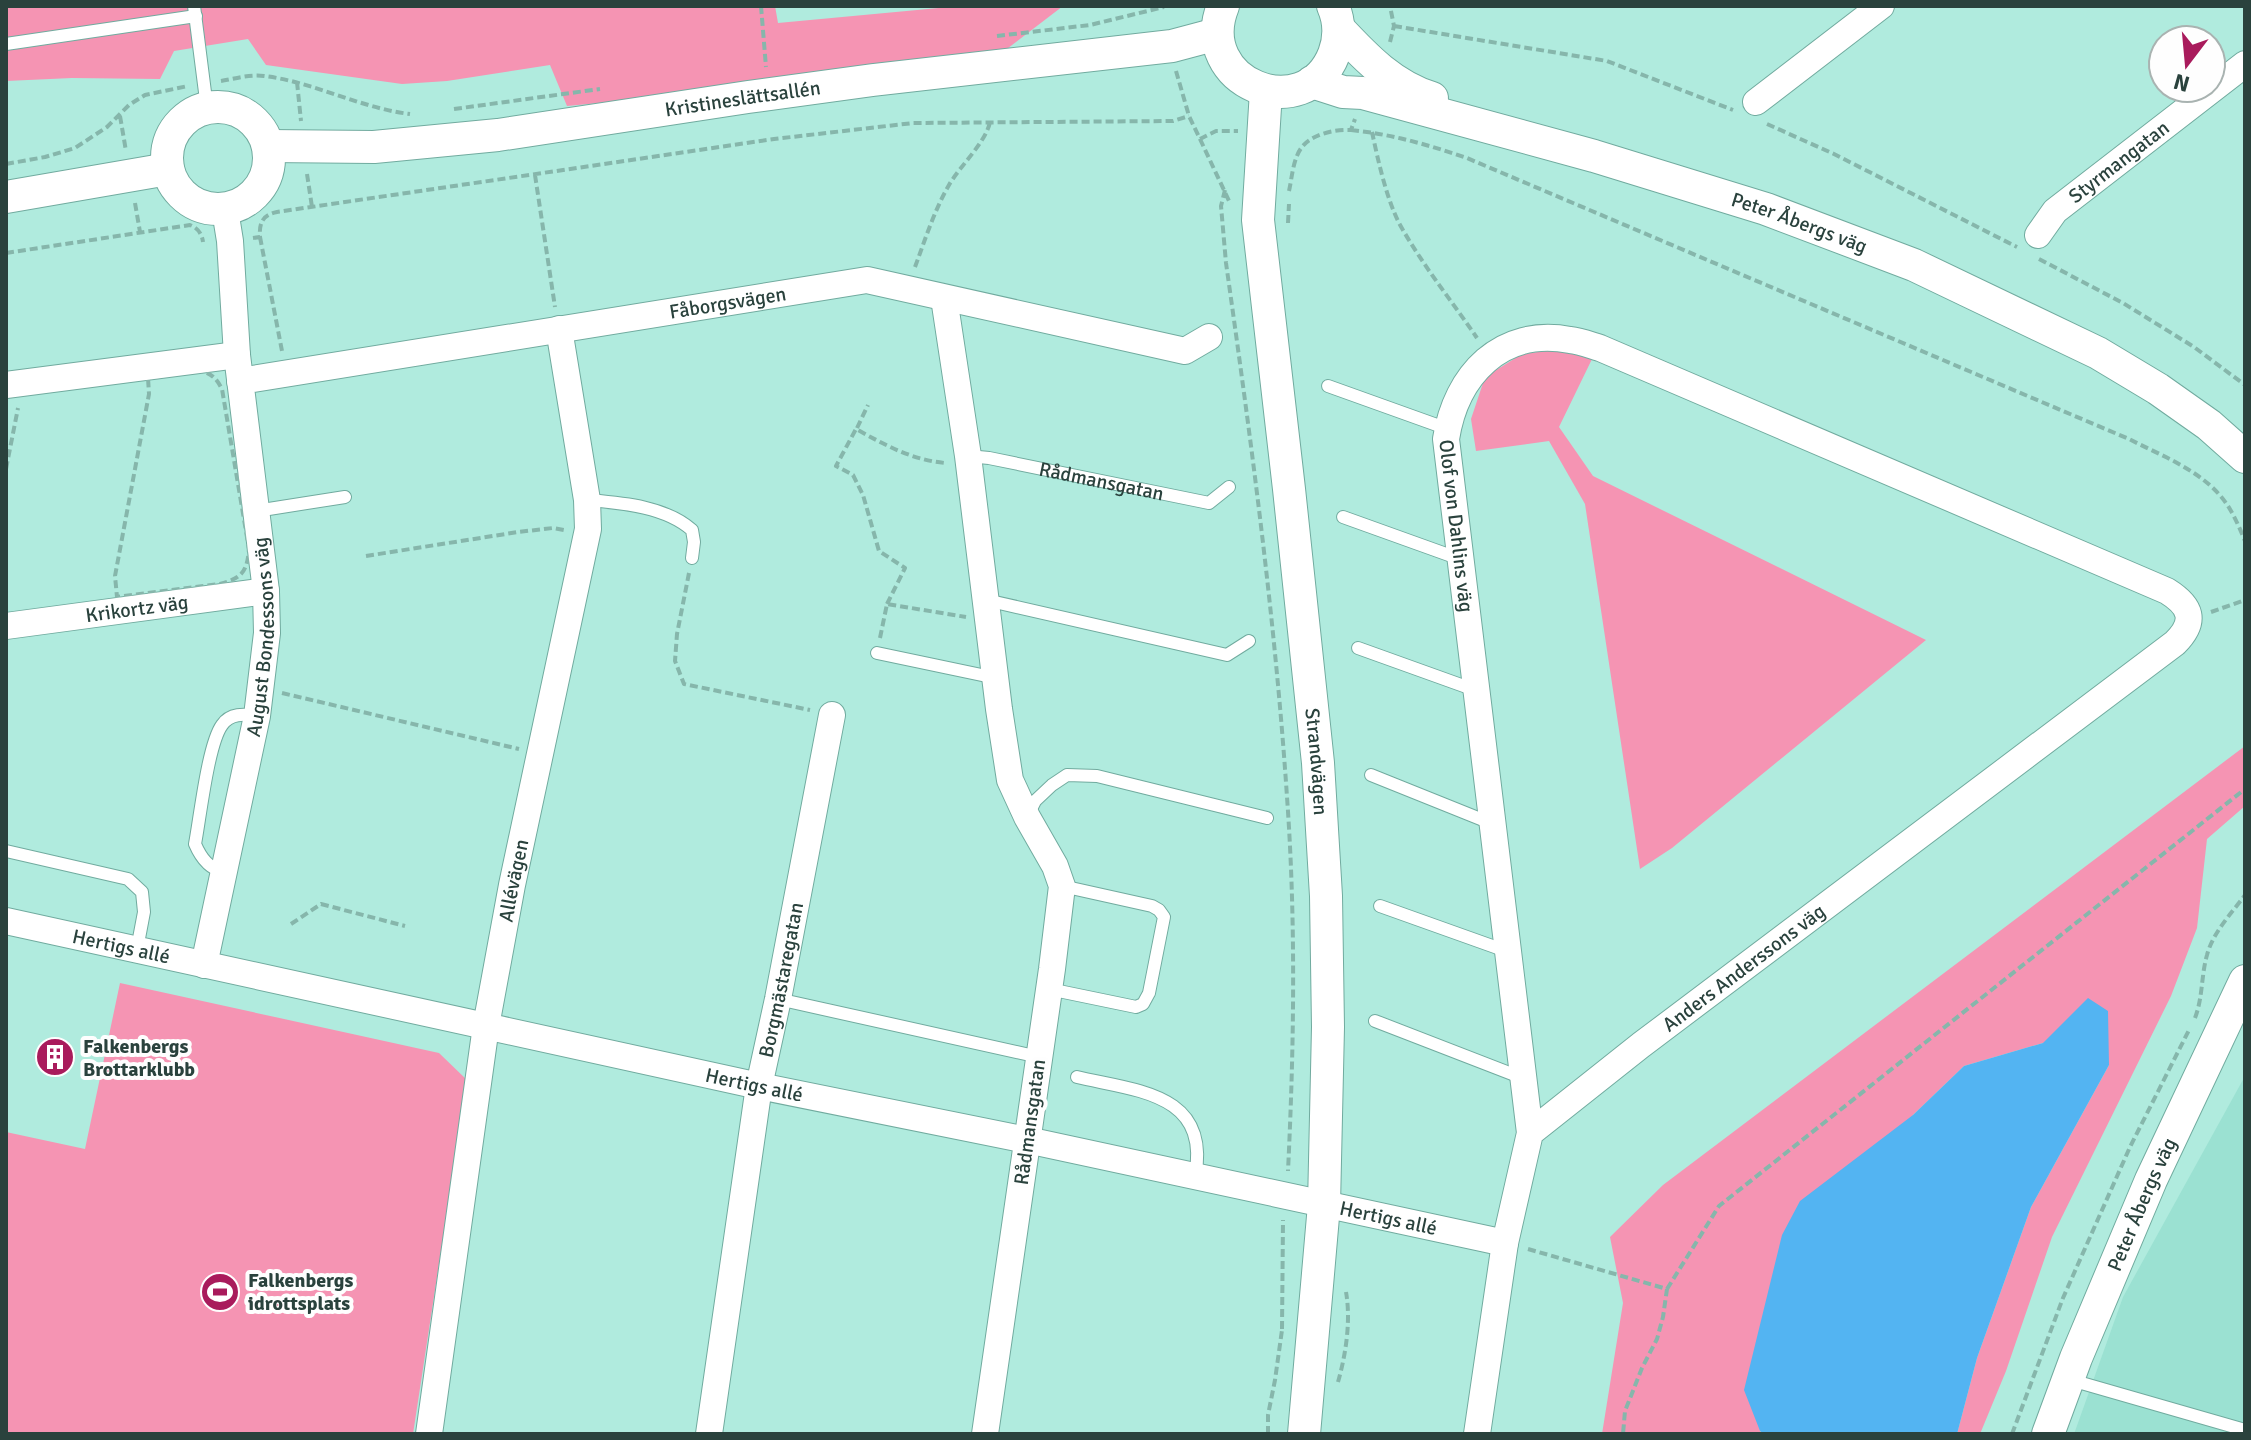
<svg xmlns="http://www.w3.org/2000/svg" width="2251" height="1440" font-family="Signika,sans-serif">
	<style>
		.built { fill: #9be1d2 }
		.green { fill: #f594b3 }
		.water { fill: #53b4f2 }
		.lines { fill: none; stroke-linecap: round; stroke-linejoin: round }
		.service-casing { stroke: #71ab9f; stroke-width: 14 }
		.minor-casing { stroke: #71ab9f; stroke-width: 28 }
		.tertiary-casing { stroke: #71ab9f; stroke-width: 34 }
		.path { stroke: #86b6ab; stroke-width: 4; stroke-dasharray: 8 4; stroke-linecap: butt }
		.service { stroke: #fff; stroke-width: 12 }
		.minor { stroke: #fff; stroke-width: 26 }
		.tertiary { stroke: #fff; stroke-width: 32 }
		.labels { text-anchor: middle; dominant-baseline: central; stroke-width: 8; stroke-linejoin: round; paint-order: stroke }
		.street-label { font-size: 20px; fill: #2a423d; stroke: #fefefe }
		.poi-label { font-size: 20px; font-weight: bold; fill: #2a423d; stroke: #fefefe; text-anchor: start }
	</style>
	<rect width="100%" height="100%" fill="#b0ebde"/>
	<path class="built" d="M 2245,1076 L 2245,1434 L 2074,1434 L 2123,1297 Z"/>
	<path class="green" d="M 6,6 L 775,6 L 778,23 L 960,6 L 1063,6 L 995,58 L 664,97 L 567,106 L 550,65 L 447,81 L 402,84 L 266,65 L 248,39 L 174,51 L 160,79 L 72,78 L 6,81 Z
		M 1562,349 L 1593,357 L 1559,427 L 1593,476 L 1926,640 L 1672,848 L 1640,869 L 1585,504 L 1549,441 L 1476,451 L 1471,419 L 1485,377 L 1522,354 Z
		M 2245,746 L 2245,806 L 2207,839 L 2197,928 L 2171,996 L 2052,1237 L 2006,1371 L 1980,1434 L 1957,1434 L 1977,1358 L 2031,1207 L 2109,1065 L 2043,1043 L 1964,1066 L 1913,1115 L 1760,1431 L 1764,1434 L 1602,1434 L 1623,1303 L 1610,1237 L 1663,1185 Z
		M 120,983 L 439,1053 L 467,1080 L 413,1434 L 6,1434 L 6,1132 L 85,1149 Z"/>
	<path class="water" d="M 2088,998 L 2108,1011 L 2109,1065 L 2031,1207 L 1977,1358 L 1957,1434 L 1764,1434 L 1760,1431 L 1744,1390 L 1782,1235 L 1800,1201 L 1913,1115 L 1964,1066 L 2043,1043 Z"/>
	<g class="lines">
		<defs>
			<g id="service">
				<path d="M 194,6 L 207,108"/>
				<path d="M 6,44 L 196,16"/>
				<path d="M 1328,386 L 1448,429"/>
				<path id="s1" d="M 968,456 L 989,458 L 1209,503 L 1229,487"/>
				<path d="M 587,500 C 621,503 665,506 692,530 L 694,542 L 692,558"/>
				<path d="M 256,511 L 345,497"/>
				<path d="M 1343,517 L 1460,559"/>
				<path d="M 986,600 L 1227,655 L 1249,641"/>
				<path d="M 1358,648 L 1475,690"/>
				<path d="M 877,653 L 996,678"/>
				<path d="M 1371,775 L 1493,824"/>
				<path d="M 1029,813 L 1035,801 L 1052,785 L 1067,775 L 1097,776 L 1267,818"/>
				<path d="M 6,851 L 128,879 L 142,892 L 144,912 L 137,949"/>
				<path d="M 224,872 C 209,869 201,858 195,844 C 200,818 208,744 222,725 C 230,713 244,714 257,716"/>
				<path d="M 1380,906 L 1509,952"/>
				<path d="M 1049,989 L 1136,1007 L 1143,1004 L 1149,993 L 1164,917 L 1159,910 L 1152,906 L 1062,886"/>
				<path d="M 778,999 L 1039,1057"/>
				<path d="M 1375,1021 L 1525,1079"/>
				<path d="M 1077,1077 C 1137,1091 1211,1093 1195,1177"/>
				<path d="M 2071,1380 L 2245,1430"/>
			</g>
			<g id="minor">
				<path d="M 1756,102 L 1881,6"/>
				<path id="s2" d="M 2038,235 L 2055,211 L 2245,64"/>
				<path d="M 944,298 L 968,456 L 999,709 L 1010,780 L 1027,817 L 1055,866 L 1062,886 L 1052,969 L 985,1434"/>
				<path id="s3" d="M 240,381 L 867,280 L 1185,351 L 1209,337"/>
				<path d="M 6,385 L 237,355"/>
				<path id="s4" d="M 6,626 L 266,591"/>
				<path id="s5" d="M 6,921 L 759,1086 L 1027,1140 L 1505,1243"/>
				<path id="s6" d="M 204,965 L 257,716 L 267,633 L 266,591 L 237,355 L 230,241 L 225,210"/>
				<path id="s7" d="M 429,1434 L 486,1026 L 512,885 L 588,529 L 587,500 L 559,329"/>
				<path id="s8" d="M 709,1434 L 759,1086 L 778,999 L 832,715"/>
				<path id="s9" d="M 1477,1434 L 1505,1243 L 1530,1133 L 1641,1045 L 2175,643 C 2197,621 2191,606 2167,591 L 1600,348 C 1590,345 1580,341 1570,340 C 1501,327 1456,375 1446,439 L 1530,1133"/>
			</g>
			<g id="tertiary">
				<path d="M 1223,6 C 1192,83 1305,128 1334,54 C 1340,38 1340,22 1333,6"/>
				<path d="M 1339,29 C 1366,58 1393,86 1432,98"/>
				<path id="s10" d="M 1312,82 L 1343,92 L 1363,93 L 1594,156 L 1766,209 L 1914,265 L 2098,353 L 2158,389 L 2209,425 L 2245,457"/>
				<path id="s11" d="M 1266,91 L 1258,220 L 1289,489 L 1318,763 L 1326,896 L 1328,1027 L 1324,1205 L 1304,1434"/>
				<circle cx="218" cy="158" r="51"/>
				<path id="s12" d="M 268,146 L 374,147 L 498,135 L 748,97 L 873,80 L 1172,46 L 1217,34"/>
				<path d="M 6,197 L 168,169"/>
				<path id="s13" d="M 2048,1434 L 2076,1358 L 2151,1180 L 2245,981"/>
			</g>
		</defs>
		<use href="#service" class="service-casing"/>
		<use href="#minor" class="minor-casing"/>
		<use href="#tertiary" class="tertiary-casing"/>
		<path class="path" d="M 761,6 L 766,67
			M 1394,26 L 1607,61 L 1733,110
			M 997,36 L 1090,25 L 1164,7
			M 1390,42 L 1394,26 L 1390,6
			M 1176,71 L 1189,116 L 1200,139 L 1216,131 L 1238,131
			M 221,81 C 234,79 250,74 264,76 C 314,82 360,108 410,114
			M 297,82 L 301,121
			M 454,109 L 600,89
			M 120,116 L 126,151
			M 1767,124 L 1834,154 L 2017,247
			M 1351,130 C 1391,134 1429,145 1467,158 L 2129,439 C 2164,457 2206,472 2228,506 C 2235,517 2240,529 2245,541
			M 1372,132 C 1378,160 1386,197 1399,223 C 1421,263 1451,300 1477,338
			M 1200,139 L 1230,203
			M 6,164 L 45,157 L 75,148 L 107,127 L 129,105 L 145,95 L 188,86
			M 307,174 L 312,207
			M 535,175 L 555,307
			M 1225,190 L 1221,206 L 1226,263 C 1251,440 1275,618 1287,797 C 1296,922 1294,1047 1288,1171
			M 1289,191 C 1292,178 1293,158 1302,147 C 1312,134 1336,129 1351,130 L 1355,119
			M 135,203 L 140,232
			M 1288,223 L 1289,204
			M 260,237 L 282,351
			M 253,238 L 260,237 C 259,222 263,215 277,212 L 774,139 L 913,123 L 1173,121 L 1189,116
			M 6,253 L 190,225 C 198,228 202,234 203,242
			M 2039,259 L 2123,303 L 2194,347 L 2245,385
			M 915,267 C 925,240 934,211 949,185 C 960,166 986,142 990,122
			M 195,370 C 210,372 215,376 222,389 L 249,549 C 247,572 242,578 220,584 L 117,597 L 115,576 L 149,394 L 148,378 Z
			M 857,428 L 868,405
			M 6,469 L 18,408
			M 366,556 L 518,532 L 553,528 L 564,530
			M 689,573 L 677,634 L 675,661 L 684,684 L 810,710
			M 887,604 L 905,568 L 879,551 L 863,495 L 853,475 L 836,466 L 856,429 C 885,445 912,460 945,463
			M 2211,612 L 2245,600
			M 880,638 L 887,604 L 966,617
			M 282,693 L 519,749
			M 291,924 L 321,904 L 405,926
			M 2195,1018 C 2203,997 2201,976 2207,955 C 2213,932 2232,913 2245,895
			M 1528,1249 L 1667,1289 L 1663,1317 L 1657,1339 L 1642,1368 L 1625,1411 L 1623,1434
			M 1667,1289 L 1719,1206 L 2245,789
			M 1282,1329 L 1283,1220
			M 1338,1382 C 1346,1354 1351,1320 1346,1292
			M 1268,1434 L 1268,1415 L 1275,1380 L 1282,1330
			M 2012,1434 L 2063,1298 L 2130,1147 L 2189,1030"/>
		<use href="#service" class="service"/>
		<use href="#minor" class="minor"/>
		<use href="#tertiary" class="tertiary"/>
	</g>
	<defs>
		<symbol id="building-disc" viewBox="-11 -11 22 22"><circle r="9.5" fill="#a91b5c" stroke="#fefefe"/><path d="M-4-6H4V6H1V3H-1V6H-4ZM-2.5-4.3h1.7v1.8h-1.7ZM.8-4.3h1.7v1.8H.8ZM-2.5-1h1.7V.8h-1.7ZM.8-1h1.7V.8H.8Z" fill="#fff"/></symbol>
		<symbol id="stadium-disc" viewBox="-11 -11 22 22"><circle r="9.5" fill="#a91b5c" stroke="#fefefe"/><path d="M0-5a6.5 5 0 1 0 0 10a6.5 5 0 1 0 0-10ZM-3.5-1.8h7v3.6h-7Z" fill="#fff"/></symbol>
	</defs>
	<g fill-rule="evenodd">
		<use href="#building-disc" x="33" y="1035" width="44" height="44"/>
		<use href="#stadium-disc" x="198" y="1270" width="44" height="44"/>
	</g>
	<g class="labels">
		<g class="street-label">
			<text stroke="none"><textPath href="#s12" startOffset="478">Kristineslättsallén</textPath></text>
			<text stroke="none"><textPath href="#s2" startOffset="110">Styrmangatan</textPath></text>
			<text stroke="none"><textPath href="#s10" startOffset="508">Peter Åbergs väg</textPath></text>
			<text stroke="none"><textPath href="#s3" startOffset="494">Fåborgsvägen</textPath></text>
			<text stroke="none"><textPath href="#s1" startOffset="136">Rådmansgatan</textPath></text>
			<text stroke="none"><textPath href="#s9" startOffset="2096">Olof von Dahlins väg</textPath></text>
			<text stroke="none"><textPath href="#s4" startOffset="132">Krikortz väg</textPath></text>
			<text stroke="none"><textPath href="#s6" startOffset="334">August Bondessons väg</textPath></text>
			<text stroke="none"><textPath href="#s11" startOffset="674">Strandvägen</textPath></text>
			<text stroke="none"><textPath href="#s7" startOffset="560">Allévägen</textPath></text>
			<text stroke="none"><textPath href="#s5" startOffset="118">Hertigs allé</textPath></text>
			<text stroke="none"><textPath href="#s9" startOffset="576">Anders Anderssons väg</textPath></text>
			<text stroke="none"><textPath href="#s8" startOffset="460">Borgmästaregatan</textPath></text>
			<text stroke="none"><textPath href="#s5" startOffset="766">Hertigs allé</textPath></text>
			<text transform="translate(1030 1122) rotate(-82)">Rådmansgatan</text>
			<text stroke="none"><textPath href="#s13" startOffset="248">Peter Åbergs väg</textPath></text>
			<text stroke="none"><textPath href="#s5" startOffset="1414">Hertigs allé</textPath></text>
		</g>
		<g class="poi-label">
			<text x="83" y="1046">Falkenbergs<tspan x="83" dy="23">Brottarklubb</tspan></text>
			<text x="248" y="1280">Falkenbergs<tspan x="248" dy="23">idrottsplats</tspan></text>
		</g>
	</g>
	<rect width="2251" height="1440" fill="none" stroke="#2a423d" stroke-width="16"/>
	<g transform="translate(2187 64) rotate(196)"><circle r="38" fill="#fefefe" stroke="#a9b3b1" stroke-width="2"/>
	<path d="M0-6L14 30L0 20L-14 30Z" fill="#a91b5c"/>
	<text y="-12" font-size="22" font-weight="bold" text-anchor="middle" fill="#2a423d">N</text>
	</g>
</svg>
